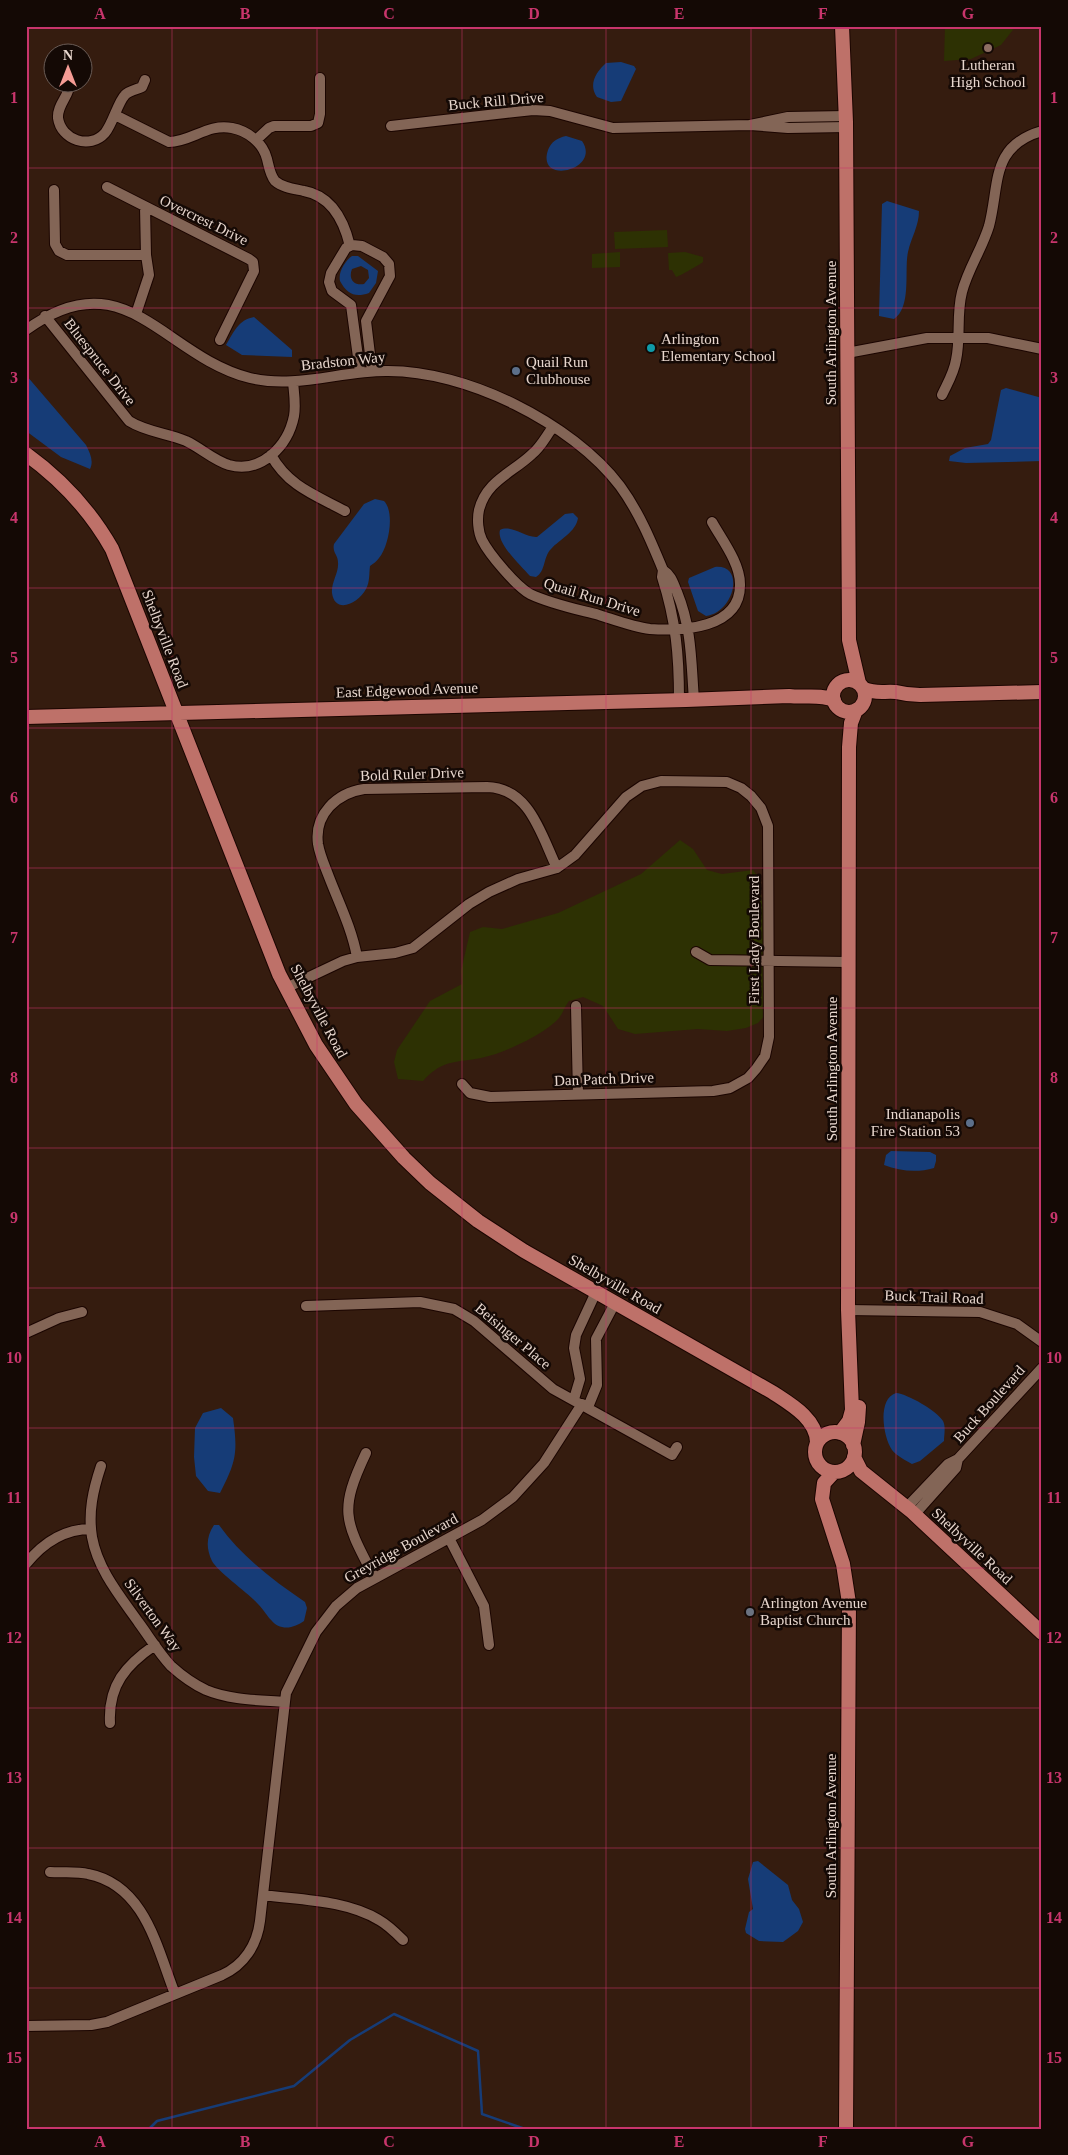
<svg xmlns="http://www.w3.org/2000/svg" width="1068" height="2155" font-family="Georgia,serif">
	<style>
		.green { fill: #2d3103 }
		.water { fill: #163c77; fill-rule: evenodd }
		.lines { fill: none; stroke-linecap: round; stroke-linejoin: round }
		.stream { stroke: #163c77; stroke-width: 2.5 }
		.minor-casing { stroke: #1b0500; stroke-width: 12 }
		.major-casing { stroke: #1b0500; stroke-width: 16 }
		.minor { stroke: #836556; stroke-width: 10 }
		.major { stroke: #be7169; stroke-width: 14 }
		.grid { fill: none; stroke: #c8356c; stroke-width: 1; stroke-opacity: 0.55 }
		.education-dot { fill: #8d6e63; stroke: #140905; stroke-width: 2 }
		.culture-dot { fill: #0f9aa8; stroke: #140905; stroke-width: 2 }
		.service-dot { fill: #5c6f8a; stroke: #140905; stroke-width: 2 }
		.worship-dot { fill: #6b7280; stroke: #140905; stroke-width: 2 }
		.labels { text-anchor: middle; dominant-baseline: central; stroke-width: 5; stroke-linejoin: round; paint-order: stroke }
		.poi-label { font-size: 15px; fill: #e8d7ce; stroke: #140905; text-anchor: start }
		.street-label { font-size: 15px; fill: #e8d7ce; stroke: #140905 }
		.neatline { fill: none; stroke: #c8356c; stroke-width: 2 }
		.grid-label { font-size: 16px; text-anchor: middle; font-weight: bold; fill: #c8356c }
	</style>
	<rect width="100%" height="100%" fill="#351c0f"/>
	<path class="green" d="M 945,26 L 1016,26 L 1001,45 L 971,59 L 944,61 Z
		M 667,230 L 668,247 L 615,249 L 614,232 Z
		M 620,252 L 620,267 L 592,268 L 592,254 Z
		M 685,252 L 703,257 L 703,262 C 699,265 680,276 676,277 L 672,270 L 669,270 L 668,253 Z
		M 680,840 L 693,849 L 707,870 L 722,874 L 753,870 L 759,878 L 769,962 L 769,1011 L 758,1023 L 746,1028 L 727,1031 L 698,1029 L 635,1034 L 618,1029 L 603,1006 L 583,997 L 569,1001 C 565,1006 563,1013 559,1018 C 545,1034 506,1052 485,1057 C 457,1064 445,1057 423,1081 L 398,1079 L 394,1062 L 397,1050 L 430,1001 L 462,984 L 461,971 L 470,932 L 483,927 L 502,929 L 558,913 L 641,874 Z"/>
	<path class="water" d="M 621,62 L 634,66 L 636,69 L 621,101 L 611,102 L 597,97 C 588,85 596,72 606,63 Z
		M 566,136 L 582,141 C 602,170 536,186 548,150 C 551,142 557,138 566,136 Z
		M 887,201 L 919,211 C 919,226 911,238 908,252 C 904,270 912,307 894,319 L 879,316 L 882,204 Z
		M 352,256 L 358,256 L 378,271 L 376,283 L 369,293 C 355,298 347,294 340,281 C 338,272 345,261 352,256 ZM 361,266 L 368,270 L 369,278 L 364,284 C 354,286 348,279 352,269 Z
		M 254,317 L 292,350 L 292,357 L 242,355 L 226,345 C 234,332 238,320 254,317 Z
		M 26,375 L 86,445 C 90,453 94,461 90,469 L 61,457 L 26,431 Z
		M 1006,388 L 1042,398 L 1042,461 L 966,463 L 949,461 L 950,456 L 965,448 L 988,444 L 991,440 L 1001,390 Z
		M 375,499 L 384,501 C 395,512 389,546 379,558 C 377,561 373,564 370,566 C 369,573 370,582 366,589 C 359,603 335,615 332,593 C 331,582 339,573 338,562 C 338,555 332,552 334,544 L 364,504 Z
		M 573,513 L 578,518 C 576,532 560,539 551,549 C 543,557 546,571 536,577 L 530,576 C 521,566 496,543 500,530 C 511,524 525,538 537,537 L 565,514 Z
		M 715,567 C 746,564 734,613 706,616 L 698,611 L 688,582 L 689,578 Z
		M 891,1151 L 930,1152 L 936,1155 L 936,1161 L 934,1168 C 917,1173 900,1171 884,1165 L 886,1155 Z
		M 896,1393 C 908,1394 937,1411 943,1421 C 946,1427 944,1435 944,1441 L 920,1461 L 912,1464 C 905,1460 897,1456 892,1450 C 883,1437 877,1399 896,1393 Z
		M 221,1408 L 233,1418 C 238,1453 236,1462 220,1493 L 208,1491 L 196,1476 L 194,1457 L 195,1428 L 203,1413 Z
		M 214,1525 L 219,1525 C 242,1557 273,1580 305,1602 L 307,1608 L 304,1621 C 298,1625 290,1629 282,1627 C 271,1625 265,1610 257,1603 C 248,1593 217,1571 212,1561 C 206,1548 206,1537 214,1525 Z
		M 758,1861 L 788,1885 L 792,1900 L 799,1909 L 803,1922 L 798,1931 L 783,1942 L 759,1941 L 746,1933 L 745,1929 L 749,1912 L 753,1909 L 748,1879 L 753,1862 Z"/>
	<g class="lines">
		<path class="stream" d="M 149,2129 L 157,2121 L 294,2086 L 350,2040 L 394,2014 L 478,2051 L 482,2114 L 525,2129"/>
		<defs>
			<path id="minor" d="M 70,82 C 70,96 57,104 58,118 C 61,140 90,150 105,133 C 113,123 118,102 125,95 C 128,91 138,89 142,87 L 145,80
				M 115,115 L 169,142 C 191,142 208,123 232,128 C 248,131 263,143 267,159 C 269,167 270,175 275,181 C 283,188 295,189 304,191 C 332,196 344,221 350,246
				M 846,116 L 788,117 L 750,125 L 788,128 L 846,127
				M 391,126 L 533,110 L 550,111 L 613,128 L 750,125
				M 256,140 L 269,128 L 274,126 L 311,126 L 318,123 L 320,114 L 320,78
				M 107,187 L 249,259 L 253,262 L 254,271 L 220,340
				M 54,190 L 55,244 L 59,251 L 67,255 L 146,255
				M 136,314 L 149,275 L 146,255 L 145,207
				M 45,316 L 129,421 C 146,432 167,433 186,441 C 201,448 213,460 229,465 C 261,474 288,446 294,416 C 296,405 294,393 293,382
				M 26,330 C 125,257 163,356 250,378 C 295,389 340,371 386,371 C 466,370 572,423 620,486 C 639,512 651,541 663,570 L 662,577 C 676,621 679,655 679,700
				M 847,353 L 927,338 L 988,338 L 1042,349
				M 360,372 L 351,305 L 332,291 L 329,282 L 331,273 L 346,248 L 352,245 L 362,246 L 383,257 L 389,264 L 390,276 L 366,321 L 372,371
				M 942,395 C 947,384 954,373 956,360 C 961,338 956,315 962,292 C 968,269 982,249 989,226 C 1000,184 990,146 1042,131
				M 553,427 C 546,436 541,447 532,454 C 512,473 486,481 479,510 C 477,519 478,532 482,540 C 489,554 516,586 530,594 C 551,604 576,609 599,615 C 615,620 633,627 650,629 C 682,631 741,629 740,584 C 740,563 722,540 712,522
				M 271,455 C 288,486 315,495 345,511
				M 663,570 C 672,576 673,583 677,592 C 692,629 691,661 694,700
				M 696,952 L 710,960 L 848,962
				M 357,957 C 352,929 339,903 329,877 C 325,866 320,856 318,844 C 314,814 337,793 364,789 L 487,787 C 530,788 541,835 557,868
				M 286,988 L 343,961 L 357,957 L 395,953 L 413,948 L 469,904 L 489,892 L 518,879 L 557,868 L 575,855 L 626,797 L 642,786 L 661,781 L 727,782 L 741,788 L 751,796 L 761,808 L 768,826 L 769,1037 L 765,1056 L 756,1069 L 748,1078 L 730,1088 L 713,1091 L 490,1097 L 470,1093 L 462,1084
				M 576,1006 L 578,1094
				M 306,1306 L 420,1302 L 454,1309 L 474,1321 L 553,1389 L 672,1455 L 677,1447
				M 848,1310 L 980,1312 L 1017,1324 L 1042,1342
				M 26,1333 L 59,1318 L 82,1312
				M 574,1399 L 580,1379 L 574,1348 L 576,1335 L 596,1292
				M 588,1407 L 597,1385 L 596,1339 L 615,1303
				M 366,1453 C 338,1512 345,1521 374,1577
				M 958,1459 L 1042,1368
				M 101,1466 C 93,1490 88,1512 92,1537 C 98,1570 120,1596 139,1623 C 150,1638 159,1653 171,1666 C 181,1675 193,1684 206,1690 C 230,1700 258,1700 284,1702
				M 907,1507 L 948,1464 L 958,1459 L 956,1468 L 915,1514
				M 449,1538 L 484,1606 L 489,1645
				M 26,1564 C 42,1544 64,1529 91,1529
				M 110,1723 C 108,1685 126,1665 155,1645
				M 50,1872 C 62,1873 76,1871 88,1874 C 145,1885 157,1948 175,1994
				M 263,1895 C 301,1900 346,1900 379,1920 C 388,1925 396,1933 403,1940
				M 26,2026 L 91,2025 L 107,2022 L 222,1975 C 244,1965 257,1945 260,1921 L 286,1693 L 316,1632 L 336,1606 L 357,1588 L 482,1520 L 513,1497 L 544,1463 L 582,1404"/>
			<path id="major" d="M 842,26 L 846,122 L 849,640 L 859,683
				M 26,454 C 62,480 90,510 112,549 L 279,974 L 316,1045 L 356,1104 L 404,1158 L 430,1183 L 478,1221 L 524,1251 L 772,1392 C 790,1404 816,1418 817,1442
				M833 696a16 16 0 1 1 32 0a16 16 0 1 1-32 0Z
				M 864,689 C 876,694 884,691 896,692 C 904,694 912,695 920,695 L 1042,692
				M 26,717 L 686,700 L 789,696 C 804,698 820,694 834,700
				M815 1452a20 20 0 1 1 40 0a20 20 0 1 1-40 0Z
				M 840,1433 L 849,1421 L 852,1410 L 848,1310 L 849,747 L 851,723 L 856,710
				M 853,1445 L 858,1422 L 859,1407
				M 854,1457 L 861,1471 L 911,1511 L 1042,1633
				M 834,1472 L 824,1483 L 822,1499 L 843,1564 L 849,1603 L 846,2129"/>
		</defs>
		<use href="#minor" class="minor-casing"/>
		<use href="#major" class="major-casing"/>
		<use href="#minor" class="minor"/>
		<use href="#major" class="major"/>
	</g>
	<path class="grid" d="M 172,26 L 172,2129M 317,26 L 317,2129M 462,26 L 462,2129M 606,26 L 606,2129M 751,26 L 751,2129M 896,26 L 896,2129M 26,168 L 1042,168M 26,308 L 1042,308M 26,448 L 1042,448M 26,588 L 1042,588M 26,728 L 1042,728M 26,868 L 1042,868M 26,1008 L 1042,1008M 26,1148 L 1042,1148M 26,1288 L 1042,1288M 26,1428 L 1042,1428M 26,1568 L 1042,1568M 26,1708 L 1042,1708M 26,1848 L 1042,1848M 26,1988 L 1042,1988"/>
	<circle class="education-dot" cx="988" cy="48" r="5"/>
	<circle class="culture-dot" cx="651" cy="348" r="5"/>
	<g class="service-dot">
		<circle cx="516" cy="371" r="5"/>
		<circle cx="970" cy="1123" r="5"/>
	</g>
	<circle class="worship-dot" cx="750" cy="1612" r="5"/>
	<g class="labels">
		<g class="poi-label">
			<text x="988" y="65" text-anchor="middle">Lutheran<tspan x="988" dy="17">High School</tspan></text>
			<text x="661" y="339">Arlington<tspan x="661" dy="17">Elementary School</tspan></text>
			<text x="526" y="362">Quail Run<tspan x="526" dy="17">Clubhouse</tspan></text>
			<text x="960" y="1114" text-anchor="end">Indianapolis<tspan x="960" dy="17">Fire Station 53</tspan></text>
			<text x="760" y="1603">Arlington Avenue<tspan x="760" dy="17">Baptist Church</tspan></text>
		</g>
		<g class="street-label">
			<text transform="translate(496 101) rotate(-5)">Buck Rill Drive</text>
			<text transform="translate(204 220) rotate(26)">Overcrest Drive</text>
			<text transform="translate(831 333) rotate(-90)">South Arlington Avenue</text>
			<text transform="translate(343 361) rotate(-6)">Bradston Way</text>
			<text transform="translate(100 362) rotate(52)">Bluespruce Drive</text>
			<text transform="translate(592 597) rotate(17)">Quail Run Drive</text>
			<text transform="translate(165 639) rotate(69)">Shelbyville Road</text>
			<text transform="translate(407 690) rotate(-2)">East Edgewood Avenue</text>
			<text transform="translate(412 774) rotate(-2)">Bold Ruler Drive</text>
			<text transform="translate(754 940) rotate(-90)">First Lady Boulevard</text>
			<text transform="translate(319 1011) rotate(62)">Shelbyville Road</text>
			<text transform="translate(832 1069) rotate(-90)">South Arlington Avenue</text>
			<text transform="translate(604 1079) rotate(-2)">Dan Patch Drive</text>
			<text transform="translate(615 1284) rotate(30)">Shelbyville Road</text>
			<text transform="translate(934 1297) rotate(2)">Buck Trail Road</text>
			<text transform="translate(513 1336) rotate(40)">Beisinger Place</text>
			<text transform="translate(989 1404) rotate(-48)">Buck Boulevard</text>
			<text transform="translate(972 1546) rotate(43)">Shelbyville Road</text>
			<text transform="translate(401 1548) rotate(-29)">Greyridge Boulevard</text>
			<text transform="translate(153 1615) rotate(54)">Silverton Way</text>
			<text transform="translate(831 1826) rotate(-90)">South Arlington Avenue</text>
		</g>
	</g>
	<rect width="1068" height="2155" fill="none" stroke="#140905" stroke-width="55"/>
	<g transform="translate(68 68)"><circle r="24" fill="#140905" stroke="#695b55"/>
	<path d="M0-4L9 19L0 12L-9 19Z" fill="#f59c95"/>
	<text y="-8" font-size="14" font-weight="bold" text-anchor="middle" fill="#e8d7ce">N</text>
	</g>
	<rect x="28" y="28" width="1012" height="2100" class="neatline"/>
	<g class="grid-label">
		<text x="100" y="19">A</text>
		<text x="245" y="19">B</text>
		<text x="389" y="19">C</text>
		<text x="534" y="19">D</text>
		<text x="679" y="19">E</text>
		<text x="823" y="19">F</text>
		<text x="968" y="19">G</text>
		<text x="14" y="103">1</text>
		<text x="1054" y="103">1</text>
		<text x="14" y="243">2</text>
		<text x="1054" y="243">2</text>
		<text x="14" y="383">3</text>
		<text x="1054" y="383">3</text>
		<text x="14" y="523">4</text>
		<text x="1054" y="523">4</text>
		<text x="14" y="663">5</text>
		<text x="1054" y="663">5</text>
		<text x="14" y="803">6</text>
		<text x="1054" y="803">6</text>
		<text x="14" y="943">7</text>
		<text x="1054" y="943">7</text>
		<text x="14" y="1083">8</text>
		<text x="1054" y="1083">8</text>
		<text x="14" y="1223">9</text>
		<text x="1054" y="1223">9</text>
		<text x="14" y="1363">10</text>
		<text x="1054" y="1363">10</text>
		<text x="14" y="1503">11</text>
		<text x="1054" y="1503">11</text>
		<text x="14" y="1643">12</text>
		<text x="1054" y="1643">12</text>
		<text x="14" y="1783">13</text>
		<text x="1054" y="1783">13</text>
		<text x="14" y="1923">14</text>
		<text x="1054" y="1923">14</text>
		<text x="14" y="2063">15</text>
		<text x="1054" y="2063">15</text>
		<text x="100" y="2147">A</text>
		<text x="245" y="2147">B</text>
		<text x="389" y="2147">C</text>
		<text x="534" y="2147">D</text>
		<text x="679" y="2147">E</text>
		<text x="823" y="2147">F</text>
		<text x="968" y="2147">G</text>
	</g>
</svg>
